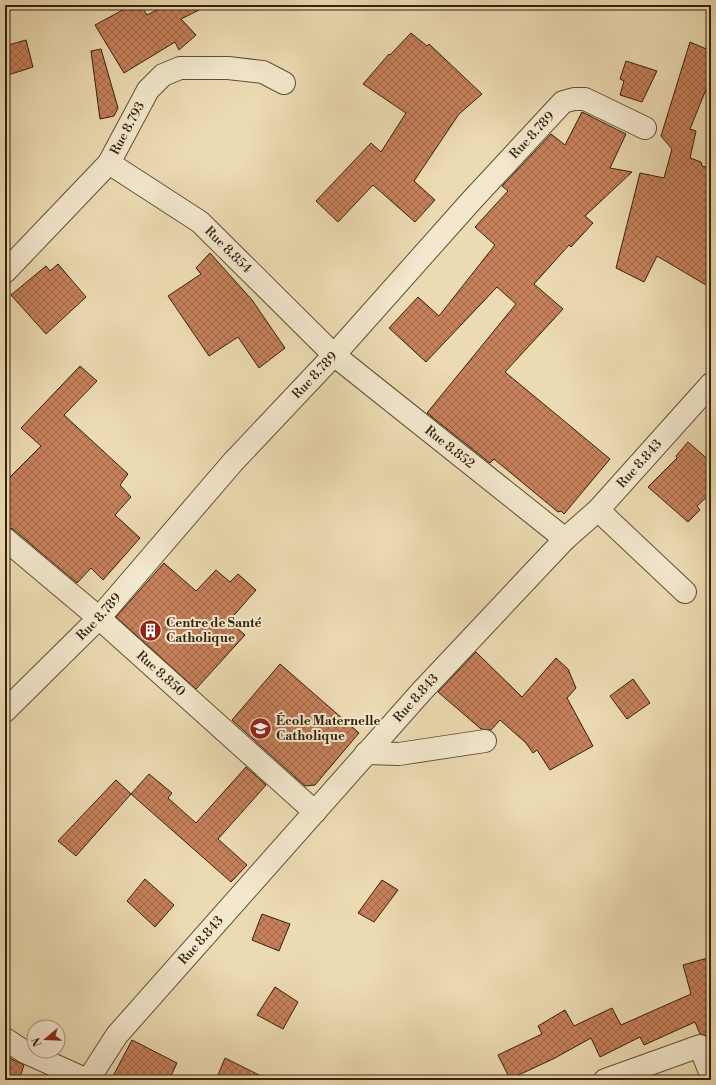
<svg xmlns="http://www.w3.org/2000/svg" width="716" height="1085" font-family="'Libre Bodoni',serif">
	<style>
		.building { fill: url(#building-cross-hatch); stroke: #32220c }
		.lines { fill: none; stroke-linecap: round; stroke-linejoin: round }
		.street-casing { stroke: #605036; stroke-width: 24 }
		.street { stroke: #f3e7cd; stroke-width: 22 }
		.labels { text-anchor: middle; dominant-baseline: central; stroke-width: 4; stroke-linejoin: round; paint-order: stroke }
		.street-label { font-size: 13px; fill: #32220c; stroke: #f3e7cd }
		.poi-label { font-size: 13px; font-weight: bold; fill: #32220c; stroke: #f3e7cd; text-anchor: start }
	</style>
	<defs>
		<pattern id="building-cross-hatch" width="8" height="8" patternUnits="userSpaceOnUse"><rect width="8" height="8" fill="#c6805b"/><path d="M0 0l8 8M0 8l8-8" fill="none" stroke="#a1684a"/></pattern>
	</defs>
	<rect width="100%" height="100%" fill="#ecdab2"/>
	<filter id="stains"><feTurbulence type="fractalNoise" baseFrequency=".005" numOctaves="4"/><feColorMatrix values="0 0 0 0 .2 0 0 0 0 .09 0 0 0 0 .02 0 0 0 .5 -.17"/></filter>
	<radialGradient id="worn" r=".72"><stop offset=".6" stop-color="#630" stop-opacity="0"/><stop offset="1" stop-color="#630" stop-opacity=".3"/></radialGradient>
	<path class="building" d="M 132,5 L 141,5 L 147,15 L 161,8 L 160,5 L 209,5 L 181,19 L 196,35 L 179,50 L 175,42 L 124,73 L 95,25 Z
		M 411,33 L 427,46 L 429,44 L 482,94 L 459,114 L 414,181 L 435,200 L 415,222 L 373,185 L 338,222 L 316,201 L 371,143 L 381,152 L 406,113 L 363,84 L 389,54 L 390,55 Z
		M 26,40 L 33,67 L 5,76 L 5,46 Z
		M 690,42 L 711,51 L 711,77 L 690,129 L 696,131 L 690,158 L 701,162 L 702,166 L 711,168 L 711,288 L 657,256 L 644,282 L 616,268 L 640,173 L 664,178 L 672,149 L 661,136 Z
		M 101,49 L 118,108 L 114,116 L 100,119 L 91,51 Z
		M 626,61 L 657,71 L 642,102 L 620,95 L 624,81 L 620,79 Z
		M 582,112 L 626,134 L 610,168 L 632,172 L 585,216 L 593,223 L 571,247 L 569,245 L 534,284 L 563,309 L 505,372 L 610,459 L 564,514 L 561,511 L 558,512 L 494,459 L 490,463 L 427,413 L 516,304 L 497,287 L 426,362 L 389,328 L 418,297 L 439,316 L 495,245 L 475,227 L 508,191 L 502,186 L 551,134 L 565,145 Z
		M 210,253 L 252,300 L 285,348 L 259,368 L 238,337 L 209,356 L 168,296 L 201,274 L 196,268 Z
		M 58,264 L 86,297 L 46,334 L 11,295 L 46,266 L 50,271 Z
		M 80,366 L 97,381 L 64,415 L 128,474 L 120,485 L 131,497 L 115,515 L 140,538 L 103,580 L 91,568 L 77,583 L 13,529 L 5,527 L 5,482 L 41,446 L 21,428 Z
		M 688,442 L 711,462 L 711,493 L 697,506 L 700,510 L 688,522 L 648,487 L 677,458 L 676,456 Z
		M 164,563 L 196,591 L 216,570 L 230,582 L 238,574 L 256,590 L 229,621 L 245,635 L 196,689 L 116,617 Z
		M 476,652 L 522,697 L 556,658 L 568,669 L 576,688 L 567,698 L 593,746 L 550,770 L 537,750 L 533,753 L 526,743 L 500,720 L 491,730 L 481,729 L 438,692 Z
		M 280,664 L 359,733 L 315,785 L 305,786 L 232,720 Z
		M 633,679 L 650,703 L 627,719 L 610,696 Z
		M 246,767 L 266,785 L 218,839 L 247,865 L 231,882 L 131,794 L 149,774 L 172,793 L 168,798 L 196,823 Z
		M 116,780 L 131,794 L 76,856 L 58,841 Z
		M 145,879 L 174,905 L 155,927 L 127,901 Z
		M 382,880 L 398,890 L 374,922 L 358,913 Z
		M 262,914 L 290,924 L 279,951 L 252,940 Z
		M 711,957 L 711,1041 L 708,1036 L 700,1034 L 695,1022 L 644,1045 L 640,1037 L 600,1057 L 591,1038 L 555,1058 L 510,1079 L 498,1055 L 542,1034 L 538,1026 L 565,1010 L 574,1026 L 612,1008 L 621,1025 L 691,994 L 683,965 Z
		M 275,987 L 298,1002 L 283,1029 L 257,1015 Z
		M 132,1040 L 177,1063 L 169,1080 L 111,1080 Z
		M 5,1056 L 24,1065 L 19,1080 L 5,1080 Z
		M 225,1058 L 269,1080 L 216,1080 Z"/>
	<g class="lines">
		<defs>
			<g id="street">
				<path id="s1" d="M 109,163 L 200,222 L 334,355 L 565,539"/>
				<path id="s2" d="M 5,272 L 109,163 L 148,90 L 163,75 L 180,68 L 228,68 L 263,72 L 284,83"/>
				<path d="M 598,510 L 685,592"/>
				<path id="s3" d="M 5,539 L 99,618 L 315,812"/>
				<path id="s4" d="M 5,711 L 99,618 L 233,462 L 334,355 L 472,200 L 563,102 L 574,99 L 585,99 L 645,128"/>
				<path d="M 366,753 L 399,754 L 485,741"/>
				<path d="M 5,1039 L 25,1052 L 87,1080"/>
				<path id="s5" d="M 88,1080 L 117,1035 L 421,692 L 565,539 L 598,510 L 711,384"/>
				<path d="M 605,1080 L 700,1046 L 711,1075"/>
			</g>
		</defs>
		<use href="#street" class="street-casing"/>
		<use href="#street" class="street"/>
	</g>
	<defs>
		<symbol id="building-disc" viewBox="-11 -11 22 22"><circle r="9.5" fill="#8f2418" stroke="#f3e7cd"/><path d="M-4-6H4V6H1V3H-1V6H-4ZM-2.5-4.3h1.7v1.8h-1.7ZM.8-4.3h1.7v1.8H.8ZM-2.5-1h1.7V.8h-1.7ZM.8-1h1.7V.8H.8Z" fill="#fff"/></symbol>
		<symbol id="school-disc" viewBox="-11 -11 22 22"><circle r="9.5" fill="#8f2418" stroke="#f3e7cd"/><path d="M0-5L7-2L0 1L-7-2ZM-4 1L0 2.5L4 1V4Q0 6-4 4Z" fill="#fff"/></symbol>
	</defs>
	<g fill-rule="evenodd">
		<use href="#building-disc" x="138" y="618" width="25" height="25"/>
		<use href="#school-disc" x="248" y="716" width="25" height="25"/>
	</g>
	<g class="labels">
		<g class="street-label">
			<text stroke="none"><textPath href="#s2" startOffset="190">Rue 8.793</textPath></text>
			<text stroke="none"><textPath href="#s4" startOffset="781">Rue 8.789</textPath></text>
			<text stroke="none"><textPath href="#s1" startOffset="148">Rue 8.854</textPath></text>
			<text stroke="none"><textPath href="#s4" startOffset="457">Rue 8.789</textPath></text>
			<text stroke="none"><textPath href="#s1" startOffset="445">Rue 8.852</textPath></text>
			<text stroke="none"><textPath href="#s5" startOffset="828">Rue 8.843</textPath></text>
			<text stroke="none"><textPath href="#s4" startOffset="133">Rue 8.789</textPath></text>
			<text stroke="none"><textPath href="#s3" startOffset="206">Rue 8.850</textPath></text>
			<text stroke="none"><textPath href="#s5" startOffset="504">Rue 8.843</textPath></text>
			<text stroke="none"><textPath href="#s5" startOffset="180">Rue 8.843</textPath></text>
		</g>
		<g class="poi-label">
			<text x="166" y="623">Centre de Santé<tspan x="166" dy="15">Catholique</tspan></text>
			<text x="276" y="721">École Maternelle<tspan x="276" dy="15">Catholique</tspan></text>
		</g>
	</g>
	<rect width="716" height="1085" fill="none" stroke="#ecdab2" stroke-width="20"/>
	<rect x="6" y="6" width="704" height="1073" fill="none" stroke="#32220c" stroke-width="2"/>
	<rect x="10" y="10" width="696" height="1065" fill="none" stroke="#32220c"/>
	<g transform="translate(46 1039) rotate(251)"><circle r="19" fill="#f3e7cd" stroke="#a69880"/>
	<path d="M0-3L7 15L0 10L-7 15Z" fill="#8f2418"/>
	<text y="-6" font-size="11" font-weight="bold" text-anchor="middle" fill="#32220c">N</text>
	</g>
	<rect width="100%" height="100%" filter="url(#stains)"/>
	<rect width="100%" height="100%" fill="url(#worn)"/>
</svg>
